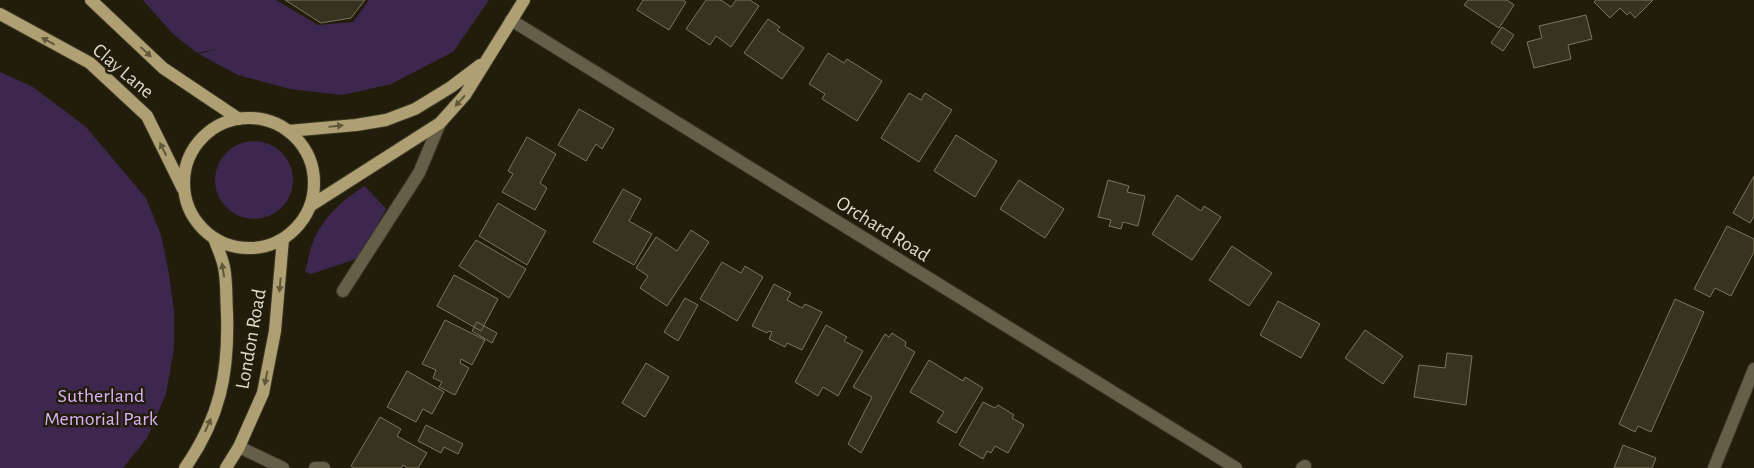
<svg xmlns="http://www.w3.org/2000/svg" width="1754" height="468" font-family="'Alegreya Sans',sans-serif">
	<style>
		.green { fill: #3e274e }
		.building { fill: #38331f; stroke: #7a745f }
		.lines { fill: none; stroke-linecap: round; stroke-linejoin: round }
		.minor-casing { stroke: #3c3725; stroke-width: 14 }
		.major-casing { stroke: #3c3725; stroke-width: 14 }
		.minor { stroke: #655e49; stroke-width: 12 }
		.major { stroke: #aea073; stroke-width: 12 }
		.oneway { fill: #615839 }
		.labels { text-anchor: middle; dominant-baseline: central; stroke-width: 5; stroke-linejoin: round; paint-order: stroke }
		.street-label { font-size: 20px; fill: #dedace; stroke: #221d0a }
		.park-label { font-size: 20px; fill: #d9b1f7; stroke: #221d0a }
	</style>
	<rect width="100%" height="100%" fill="#221d0a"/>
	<path class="green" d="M 143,0 L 276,0 L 318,25 L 353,22 L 369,0 L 489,0 L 453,52 L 391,84 L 342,95 L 290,89 L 238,75 L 199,54 L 218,49 L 197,53 L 173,34 Z
		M 0,72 L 33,87 L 85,126 L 146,198 L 161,235 L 169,274 L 174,311 L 174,348 L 166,394 L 147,438 L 123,468 L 0,468 Z
		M215 180a39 39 0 1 1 78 0a39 39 0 1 1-78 0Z
		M 365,186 L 386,209 L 359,258 L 311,274 L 305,272 C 308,261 310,249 314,239 C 324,217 344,198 365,186 Z"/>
	<path class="building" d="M 285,0 L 365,0 L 351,18 L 321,23 Z
		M 643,0 L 683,0 L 686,2 L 669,30 L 637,10 Z
		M 706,0 L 721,0 L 731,7 L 736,0 L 750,0 L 759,6 L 731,47 L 716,36 L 710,45 L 686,29 Z
		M 1468,0 L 1507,0 L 1514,5 L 1499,28 L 1464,5 Z
		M 1596,0 L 1653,0 L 1635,18 L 1630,12 L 1627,15 L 1620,8 L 1610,18 L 1594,2 Z
		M 1586,15 L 1592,39 L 1568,45 L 1571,59 L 1534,68 L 1527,42 L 1542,38 L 1539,26 Z
		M 768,19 L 780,27 L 777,30 L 804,48 L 782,79 L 744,53 Z
		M 1502,27 L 1514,35 L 1503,51 L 1491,43 Z
		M 828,53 L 844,63 L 847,59 L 882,81 L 857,121 L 822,99 L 825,94 L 809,84 Z
		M 909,93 L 921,100 L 925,93 L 952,110 L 919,162 L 881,138 Z
		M 579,109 L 614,129 L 602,149 L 596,144 L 586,161 L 558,145 Z
		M 956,135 L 997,161 L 975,197 L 934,171 Z
		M 527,137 L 556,154 L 540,183 L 547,188 L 535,210 L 502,192 L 513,174 L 508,171 Z
		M 1754,176 L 1754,216 L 1750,223 L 1733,213 Z
		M 1019,180 L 1064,209 L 1045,238 L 1000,209 Z
		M 1108,180 L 1129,186 L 1127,192 L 1145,196 L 1138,226 L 1123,222 L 1121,229 L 1109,226 L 1111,220 L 1098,217 Z
		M 623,189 L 641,199 L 629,221 L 652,234 L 634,265 L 593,242 Z
		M 1177,195 L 1201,211 L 1204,206 L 1221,217 L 1192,260 L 1152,234 Z
		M 498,203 L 546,231 L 527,265 L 479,236 Z
		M 1727,226 L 1754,239 L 1754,252 L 1731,296 L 1715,288 L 1710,297 L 1694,289 Z
		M 691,230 L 709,242 L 667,306 L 640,288 L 648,276 L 636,268 L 656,237 L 677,251 Z
		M 476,240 L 526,269 L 509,298 L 459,266 Z
		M 1232,246 L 1272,273 L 1249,306 L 1209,280 Z
		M 722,262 L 741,273 L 745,266 L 763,277 L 737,321 L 700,299 Z
		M 454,275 L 498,299 L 481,331 L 437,306 Z
		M 774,284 L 791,293 L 787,300 L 802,308 L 805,304 L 822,312 L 802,350 L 787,343 L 785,347 L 769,339 L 772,332 L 769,331 L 767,333 L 752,326 Z
		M 685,298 L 698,305 L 678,341 L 664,332 Z
		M 1675,299 L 1704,312 L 1651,432 L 1638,426 L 1635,432 L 1619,424 Z
		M 1278,301 L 1320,324 L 1301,358 L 1260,335 Z
		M 445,320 L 485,340 L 472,365 L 461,359 L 460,363 L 469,368 L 455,395 L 439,387 L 442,382 L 433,378 L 436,370 L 422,364 Z
		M 477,322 L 497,333 L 492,343 L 472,331 Z
		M 826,325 L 847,337 L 844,341 L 863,351 L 838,396 L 823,387 L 818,396 L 795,382 Z
		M 1365,330 L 1403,356 L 1383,384 L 1345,358 Z
		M 892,333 L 906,342 L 905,346 L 915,352 L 861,453 L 848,444 L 872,397 L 853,387 L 885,334 L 889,337 Z
		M 1447,353 L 1472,356 L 1466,405 L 1414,397 L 1419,365 L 1445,368 Z
		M 929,360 L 963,381 L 965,377 L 983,388 L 956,433 L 937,422 L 944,412 L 910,392 Z
		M 646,363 L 669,377 L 645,417 L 622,403 Z
		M 407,371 L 444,392 L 432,414 L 423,409 L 416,422 L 387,407 Z
		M 983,402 L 995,408 L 998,405 L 1014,415 L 1012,418 L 1024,425 L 1008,453 L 995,446 L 991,453 L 987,451 L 983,459 L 959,445 Z
		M 380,417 L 401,429 L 397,436 L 427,453 L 418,468 L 408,468 L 403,465 L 401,468 L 354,468 L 351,466 Z
		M 426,425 L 463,444 L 458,454 L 444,447 L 441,453 L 418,441 Z
		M 1623,445 L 1656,458 L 1652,468 L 1614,468 Z"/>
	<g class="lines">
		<defs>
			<path id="minor" d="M 511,20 L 1236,468
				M 343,291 L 419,173 L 440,123
				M 239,447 L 283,468
				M 315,468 L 324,468
				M 1302,468 L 1305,466
				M 1714,468 L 1754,369"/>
			<path id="major" d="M 91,0 L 163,68 L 239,119
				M 0,14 L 90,63 L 147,116 L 183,189
				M184 183a65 65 0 1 1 130 0a65 65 0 1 1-130 0Z
				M 288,131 L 356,125 L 386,120 L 415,109 L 451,87 L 480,65
				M 310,206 L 440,123 L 465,95 L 524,0
				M 185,468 C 220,417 229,374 227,313 C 226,298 227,282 224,267 C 222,257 217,247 214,238
				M 226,468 L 239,447 L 263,393 L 275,331 L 283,239"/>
		</defs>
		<use href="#minor" class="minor-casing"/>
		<use href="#major" class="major-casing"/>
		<use href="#minor" class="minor"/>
		<use href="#major" class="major"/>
	</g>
	<defs><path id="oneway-solid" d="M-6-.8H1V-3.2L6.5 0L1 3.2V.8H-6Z" transform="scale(1.25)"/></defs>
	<g class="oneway">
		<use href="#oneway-solid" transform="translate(48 41) rotate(-152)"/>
		<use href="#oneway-solid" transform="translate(146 52) rotate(43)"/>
		<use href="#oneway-solid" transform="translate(460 101) rotate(132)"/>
		<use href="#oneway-solid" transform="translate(336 126) rotate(-5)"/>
		<use href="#oneway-solid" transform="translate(163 149) rotate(-116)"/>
		<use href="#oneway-solid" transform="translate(223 270) rotate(-99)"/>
		<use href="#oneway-solid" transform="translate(280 285) rotate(95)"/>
		<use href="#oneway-solid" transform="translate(266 378) rotate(101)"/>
		<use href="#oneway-solid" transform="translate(208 425) rotate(-66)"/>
	</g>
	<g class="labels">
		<g class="street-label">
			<text transform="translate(123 71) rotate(40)">Clay Lane</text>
			<text transform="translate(883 229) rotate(32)">Orchard Road</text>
			<text transform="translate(251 339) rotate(-80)">London Road</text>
		</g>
		<g class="park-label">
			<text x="101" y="396">Sutherland<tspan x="101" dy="23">Memorial Park</tspan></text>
		</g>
	</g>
</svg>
